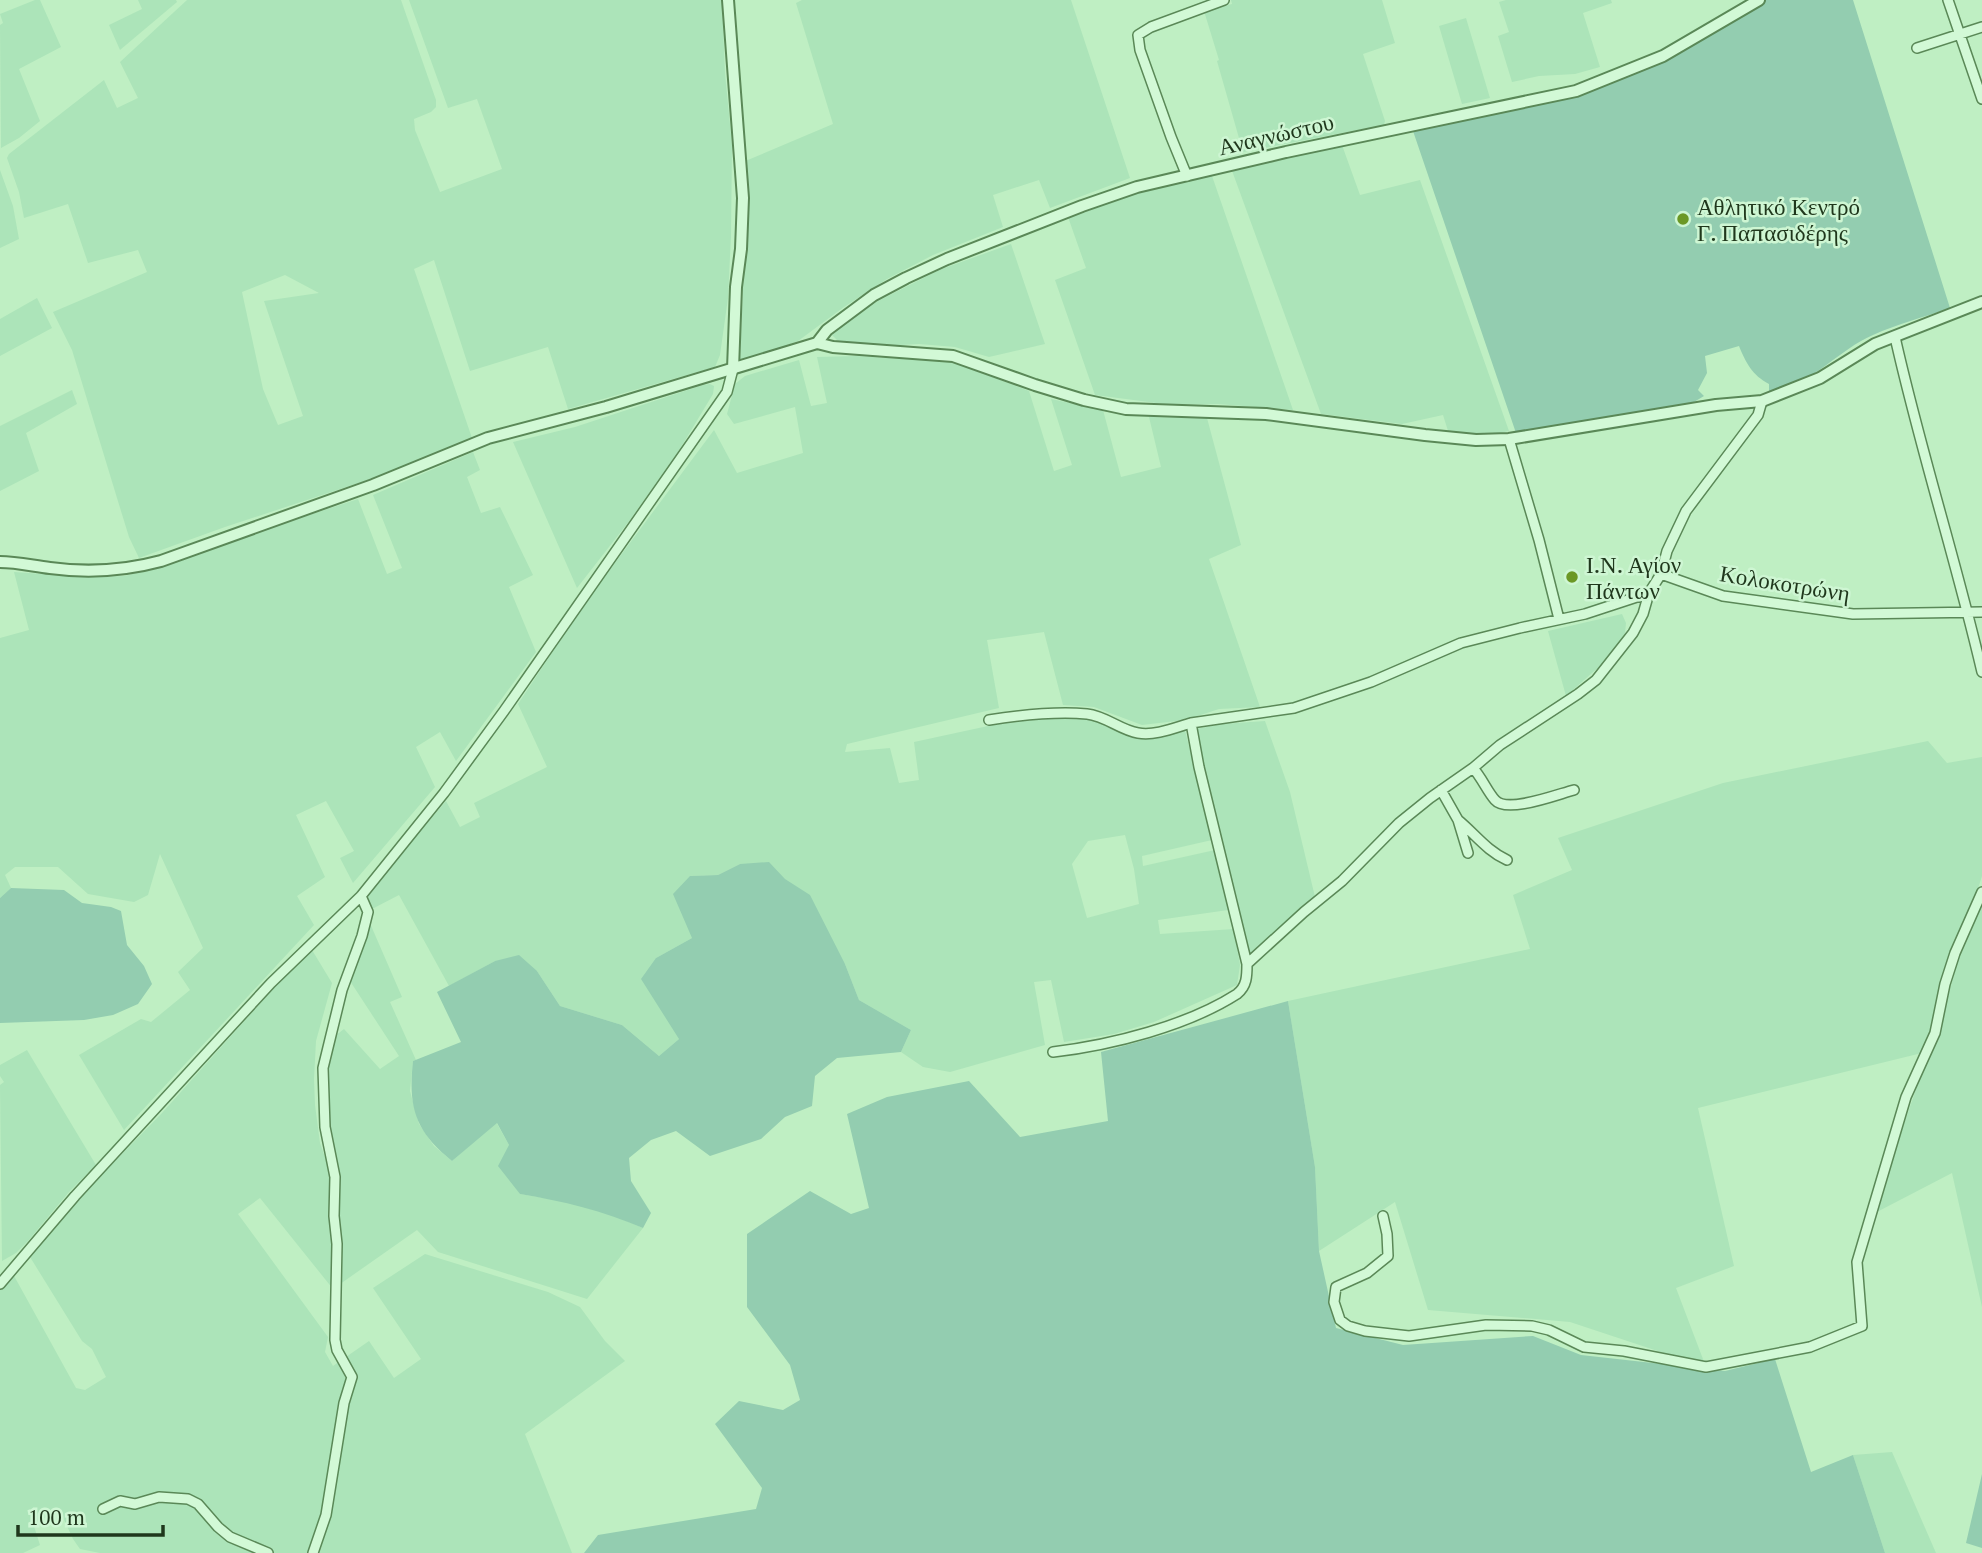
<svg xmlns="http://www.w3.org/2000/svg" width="1982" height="1553" font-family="'PT Serif',serif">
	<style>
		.farmland { fill: #ace4b9; fill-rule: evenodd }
		.green { fill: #93cdb0 }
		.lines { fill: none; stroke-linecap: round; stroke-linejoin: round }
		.minor-casing { stroke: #5a8857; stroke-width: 12 }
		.tertiary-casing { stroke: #5a8857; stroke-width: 14 }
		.minor { stroke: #d2f9d6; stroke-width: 9 }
		.tertiary { stroke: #d2f9d6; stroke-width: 10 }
		.poi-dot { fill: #6b9825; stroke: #cef6d3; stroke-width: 2.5 }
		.labels { text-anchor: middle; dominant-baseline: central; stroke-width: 5; stroke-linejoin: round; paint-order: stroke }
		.street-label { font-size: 23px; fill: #1f371c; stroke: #cef6d3 }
		.poi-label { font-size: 23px; fill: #1f371c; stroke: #cef6d3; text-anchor: start }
	</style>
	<rect width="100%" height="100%" fill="#bfefc3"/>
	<path class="farmland" d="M 35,0 L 40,0 L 61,47 L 19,69 L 40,121 L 19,138 L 1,148 L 0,25 L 3,23 L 0,14 Z
		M 138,0 L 176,0 L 177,2 L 120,50 L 109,25 L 142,9 Z
		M 187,0 L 401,0 L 436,100 L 436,107 L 431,112 L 414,119 L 415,130 L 440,192 L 502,169 L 477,99 L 448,108 L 409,0 L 722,0 L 725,73 L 732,145 L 731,236 L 728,298 L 720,355 L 715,367 L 568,409 L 548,347 L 470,371 L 434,260 L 414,269 L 472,438 L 395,471 L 225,527 L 139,558 L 129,537 L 117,498 L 72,350 L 53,312 L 147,272 L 138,250 L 88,263 L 68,204 L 24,218 L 19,192 L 7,158 L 9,154 L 104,80 L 117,108 L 138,98 L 120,62 ZM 285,275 L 319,293 L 264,301 L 303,416 L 278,425 L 263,389 L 242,292 Z
		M 802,0 L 1071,0 L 1130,178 L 1050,208 L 1039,180 L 993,195 L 1003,227 L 933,255 L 887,279 L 844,307 L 798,341 L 746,361 L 740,359 L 747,196 L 743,162 L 833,124 L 796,3 Z
		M 1231,0 L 1382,0 L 1395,43 L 1363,54 L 1385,121 L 1384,125 L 1243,152 L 1217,61 L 1219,60 L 1204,11 L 1232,4 Z
		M 1506,0 L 1611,0 L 1612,3 L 1583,13 L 1600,67 L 1575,74 L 1539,76 L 1512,82 L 1498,36 L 1509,32 L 1499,2 Z
		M 1466,18 L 1490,98 L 1462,104 L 1439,26 Z
		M 1342,145 L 1360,195 L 1420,180 L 1509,431 L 1491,435 L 1449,434 L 1443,415 L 1402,424 L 1321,414 L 1231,168 Z
		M 0,170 L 13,206 L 19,239 L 0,248 Z
		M 1211,173 L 1293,410 L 1218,404 L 1172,405 L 1095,395 L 1055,280 L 1086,268 L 1068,217 L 1113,199 L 1157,185 Z
		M 1011,244 L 1045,344 L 989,357 L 955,347 L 919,344 L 881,346 L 839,342 L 831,334 L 878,301 L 939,270 Z
		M 37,298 L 52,328 L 0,356 L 0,319 Z
		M 856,356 L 953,362 L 1029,391 L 1054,471 L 1072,465 L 1051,399 L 1103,410 L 1121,477 L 1161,467 L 1149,417 L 1207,418 L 1241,545 L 1209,559 L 1260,707 L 1219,709 L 1185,720 L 1142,725 L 1094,707 L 1063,705 L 1044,632 L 987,640 L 999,708 L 847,744 L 845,752 L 890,748 L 899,783 L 919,780 L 914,742 L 1002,723 L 1027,718 L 1078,717 L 1099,719 L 1163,735 L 1185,730 L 1212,840 L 1142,856 L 1143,866 L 1215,850 L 1228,910 L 1158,920 L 1160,934 L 1234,929 L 1240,965 L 1237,985 L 1154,1022 L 1114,1034 L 1064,1042 L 1051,980 L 1034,982 L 1045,1045 L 950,1072 L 923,1067 L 901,1052 L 911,1030 L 859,1000 L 845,964 L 740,864 L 718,875 L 690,876 L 692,938 L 656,958 L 679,1039 L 659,1056 L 622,1025 L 560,1006 L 537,971 L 495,961 L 449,986 L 399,895 L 372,909 L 365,896 L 446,801 L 460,827 L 480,817 L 474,803 L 547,767 L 518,704 L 583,606 L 714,430 L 737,473 L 803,453 L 795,407 L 734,424 L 727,414 L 735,384 L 745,376 L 799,360 L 811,406 L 827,403 L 817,357 ZM 1125,835 L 1134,869 L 1139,904 L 1087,918 L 1072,864 L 1088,841 Z
		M 710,384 L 714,386 L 713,394 L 678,452 L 630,520 L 577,588 L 513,442 L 575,427 L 703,385 Z
		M 72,390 L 77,404 L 26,433 L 39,471 L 0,491 L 0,426 Z
		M 473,452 L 480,470 L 467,477 L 481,513 L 500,507 L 533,575 L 509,587 L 536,652 L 456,761 L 440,732 L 416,747 L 435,787 L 353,883 L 340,858 L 354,851 L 326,801 L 296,815 L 325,877 L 297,896 L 314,925 L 124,1130 L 79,1055 L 141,1019 L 151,1022 L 190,990 L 178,972 L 203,948 L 160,854 L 148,895 L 134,902 L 88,894 L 58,867 L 15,867 L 5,875 L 11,888 L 0,898 L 0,638 L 29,630 L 14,572 L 87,577 L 125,576 L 164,565 L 218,545 L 358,499 L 387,574 L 402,568 L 373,495 Z
		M 1622,614 L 1626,623 L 1625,633 L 1609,658 L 1566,696 L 1548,631 Z
		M 1265,721 L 1290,792 L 1315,897 L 1248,955 L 1230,884 L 1196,729 L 1222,724 Z
		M 1928,741 L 1947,763 L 1982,757 L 1982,876 L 1926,1052 L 1698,1108 L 1734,1266 L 1676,1288 L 1706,1367 L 1570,1322 L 1428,1310 L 1395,1202 L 1319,1251 L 1315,1167 L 1288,1001 L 1530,949 L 1513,895 L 1572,870 L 1558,838 L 1723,783 Z
		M 1982,899 L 1982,1307 L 1952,1173 L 1873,1214 L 1923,1069 L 1938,1033 L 1963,942 Z
		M 369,921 L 402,997 L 390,1002 L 416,1060 L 413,1061 L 410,1091 L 419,1124 L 434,1146 L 452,1161 L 496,1122 L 509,1145 L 520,1194 L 563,1201 L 610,1214 L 643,1228 L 587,1299 L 438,1252 L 417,1230 L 333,1289 L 260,1198 L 238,1214 L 328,1337 L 325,1352 L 333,1366 L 369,1341 L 394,1378 L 421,1359 L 373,1288 L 425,1254 L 548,1292 L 580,1307 L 605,1341 L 625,1361 L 525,1434 L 572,1553 L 100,1553 L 80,1549 L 73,1539 L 60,1511 L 33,1523 L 40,1545 L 23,1553 L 0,1553 L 0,1288 L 13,1274 L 76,1388 L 85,1390 L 106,1377 L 92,1349 L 82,1341 L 30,1257 L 78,1199 L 162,1113 L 282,979 L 312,950 L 332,983 L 316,1041 L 314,1079 L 315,1105 L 320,1143 L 327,1163 L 336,1158 L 328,1122 L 327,1056 L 335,1036 L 344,1029 L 380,1069 L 399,1056 L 350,981 Z
		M 27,1050 L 96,1165 L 69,1192 L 28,1241 L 16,1253 L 2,1261 L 0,1085 L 4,1082 L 0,1076 L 0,1065 Z
		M 1892,1452 L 1936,1553 L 1885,1553 L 1853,1455 Z"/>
	<path class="green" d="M 1764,0 L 1853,0 L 1950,308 C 1925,317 1897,324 1873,335 C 1836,351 1811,387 1769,391 L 1769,384 C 1752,375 1746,363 1739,346 L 1705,356 L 1707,373 L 1698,390 L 1704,396 L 1694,402 L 1516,433 L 1413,131 L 1572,95 L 1670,57 L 1717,31 Z
		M 769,862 L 785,879 L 810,895 L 845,964 L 859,1000 L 911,1030 L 901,1052 L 837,1058 L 815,1076 L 812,1106 L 785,1117 L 761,1139 L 710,1156 L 676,1131 L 651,1140 L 629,1158 L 631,1181 L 651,1213 L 643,1228 C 603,1211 563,1201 520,1194 L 498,1166 L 509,1145 L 497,1123 L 452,1161 C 415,1131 408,1108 413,1061 L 461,1042 L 437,992 L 495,961 L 519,955 L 537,971 L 560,1006 L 622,1025 L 659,1056 L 679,1039 L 641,979 L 656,958 L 692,938 L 673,894 L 690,876 L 718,875 L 740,864 Z
		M 11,888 L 64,890 L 82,903 L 111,907 L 121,911 L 127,945 L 144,966 L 152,984 L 138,1004 L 113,1015 L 84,1020 L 0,1023 L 0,898 Z
		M 1288,1001 L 1315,1167 L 1319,1251 L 1336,1328 L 1403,1345 L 1533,1336 L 1581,1355 L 1725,1371 L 1775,1359 L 1811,1472 L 1853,1455 L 1885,1553 L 584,1553 L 598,1535 L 756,1509 L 762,1488 L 715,1424 L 739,1401 L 783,1410 L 800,1400 L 790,1365 L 747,1307 L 747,1234 L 810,1191 L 851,1214 L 869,1208 L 847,1114 L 887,1097 L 969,1081 L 1020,1137 L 1108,1121 L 1101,1052 Z
		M 1982,1474 L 1982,1548 L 1966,1543 Z"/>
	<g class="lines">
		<defs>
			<path id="minor" d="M 1948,0 L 1982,99
				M 1917,48 L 1982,27
				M 1187,176 L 1171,137 L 1140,50 L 1138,35 L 1151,27 L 1224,0
				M 1895,337 C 1920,449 1956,560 1982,672
				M 1762,401 L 1758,415 L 1686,511 L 1667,551 L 1661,574 L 1723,596 L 1853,614 L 1982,612
				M 1509,439 L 1539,540 L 1559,619
				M 989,720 C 1021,715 1055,711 1087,714 C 1106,716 1120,730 1138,733 C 1155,736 1174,728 1191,723
				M 1473,768 C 1482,778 1487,791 1495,800 C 1507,814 1558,794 1574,790
				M 1441,790 L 1458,820 L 1468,853
				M 1458,820 C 1475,834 1487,851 1507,860
				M 1247,964 L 1199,767 L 1191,723 L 1294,708 L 1371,682 L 1461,643 L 1520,628 L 1585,614 L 1649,593
				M 1053,1052 C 1112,1045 1187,1026 1237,994 C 1247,986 1247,976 1247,964 L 1304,912 L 1342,881 L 1399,823 L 1430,798 L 1473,768 L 1500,745 L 1578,694 L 1596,680 L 1633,633 L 1643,614 L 1649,593 L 1661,574
				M 1383,1216 L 1387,1234 L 1388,1256 L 1367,1273 L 1336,1287 L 1334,1302 L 1340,1320 L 1348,1326 L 1365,1331 L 1409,1336 L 1486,1325 L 1532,1326 L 1549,1330 L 1584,1347 L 1624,1351 L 1706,1367 L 1810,1347 L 1862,1326 L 1857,1262 L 1906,1097 L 1935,1033 L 1945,984 L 1955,953 L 1982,892
				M 0,1284 L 75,1196 L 271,983 L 361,896 L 444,793 L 504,711 L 727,392 L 733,369
				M 103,1509 L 120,1501 L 135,1504 L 159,1497 L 188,1499 L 198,1504 L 218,1527 L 230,1537 L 268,1553
				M 313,1553 L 326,1515 L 344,1403 L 352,1377 L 337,1350 L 335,1340 L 337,1244 L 334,1216 L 335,1177 L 325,1127 L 323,1068 L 342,990 L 362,936 L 368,912 L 361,896"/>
			<path id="tertiary" d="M 728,0 L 743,198 L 741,249 L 736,287 L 733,369
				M 817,343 L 827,330 L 874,295 L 906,278 L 947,259 L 1082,206 L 1137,187 L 1286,152 L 1576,91 L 1663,56 L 1759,0
				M 0,562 C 17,562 33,566 50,568 C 87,573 124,571 161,561 L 373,485 L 488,438 L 606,407 L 817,343 L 833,347 L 953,356 L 1035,385 L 1084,400 L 1126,409 L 1266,414 L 1425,435 L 1476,440 L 1509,439 L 1716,405 L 1762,401 L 1820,378 L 1875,344 L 1982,302"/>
		</defs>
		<use href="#minor" class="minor-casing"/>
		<use href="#tertiary" class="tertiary-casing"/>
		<use href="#minor" class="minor"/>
		<use href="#tertiary" class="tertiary"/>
	</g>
	<g class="poi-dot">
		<circle cx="1683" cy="219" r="7"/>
		<circle cx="1572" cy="577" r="7"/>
	</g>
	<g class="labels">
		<g class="street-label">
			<text transform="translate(1276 134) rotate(-13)">Αναγνώστου</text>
			<text transform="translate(1785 583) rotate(9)">Κολοκοτρώνη</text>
		</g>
		<g class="poi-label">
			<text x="1697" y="206">Αθλητικό Κεντρό<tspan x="1697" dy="26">Γ. Παπασιδέρης</tspan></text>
			<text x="1586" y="564">Ι.Ν. Αγίον<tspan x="1586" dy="26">Πάντων</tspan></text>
		</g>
	</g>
	<path d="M18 1525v10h145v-10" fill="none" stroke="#1f371c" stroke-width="3.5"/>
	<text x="28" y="1525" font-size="21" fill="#1f371c" stroke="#cef6d3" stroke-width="5" paint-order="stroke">100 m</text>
</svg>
